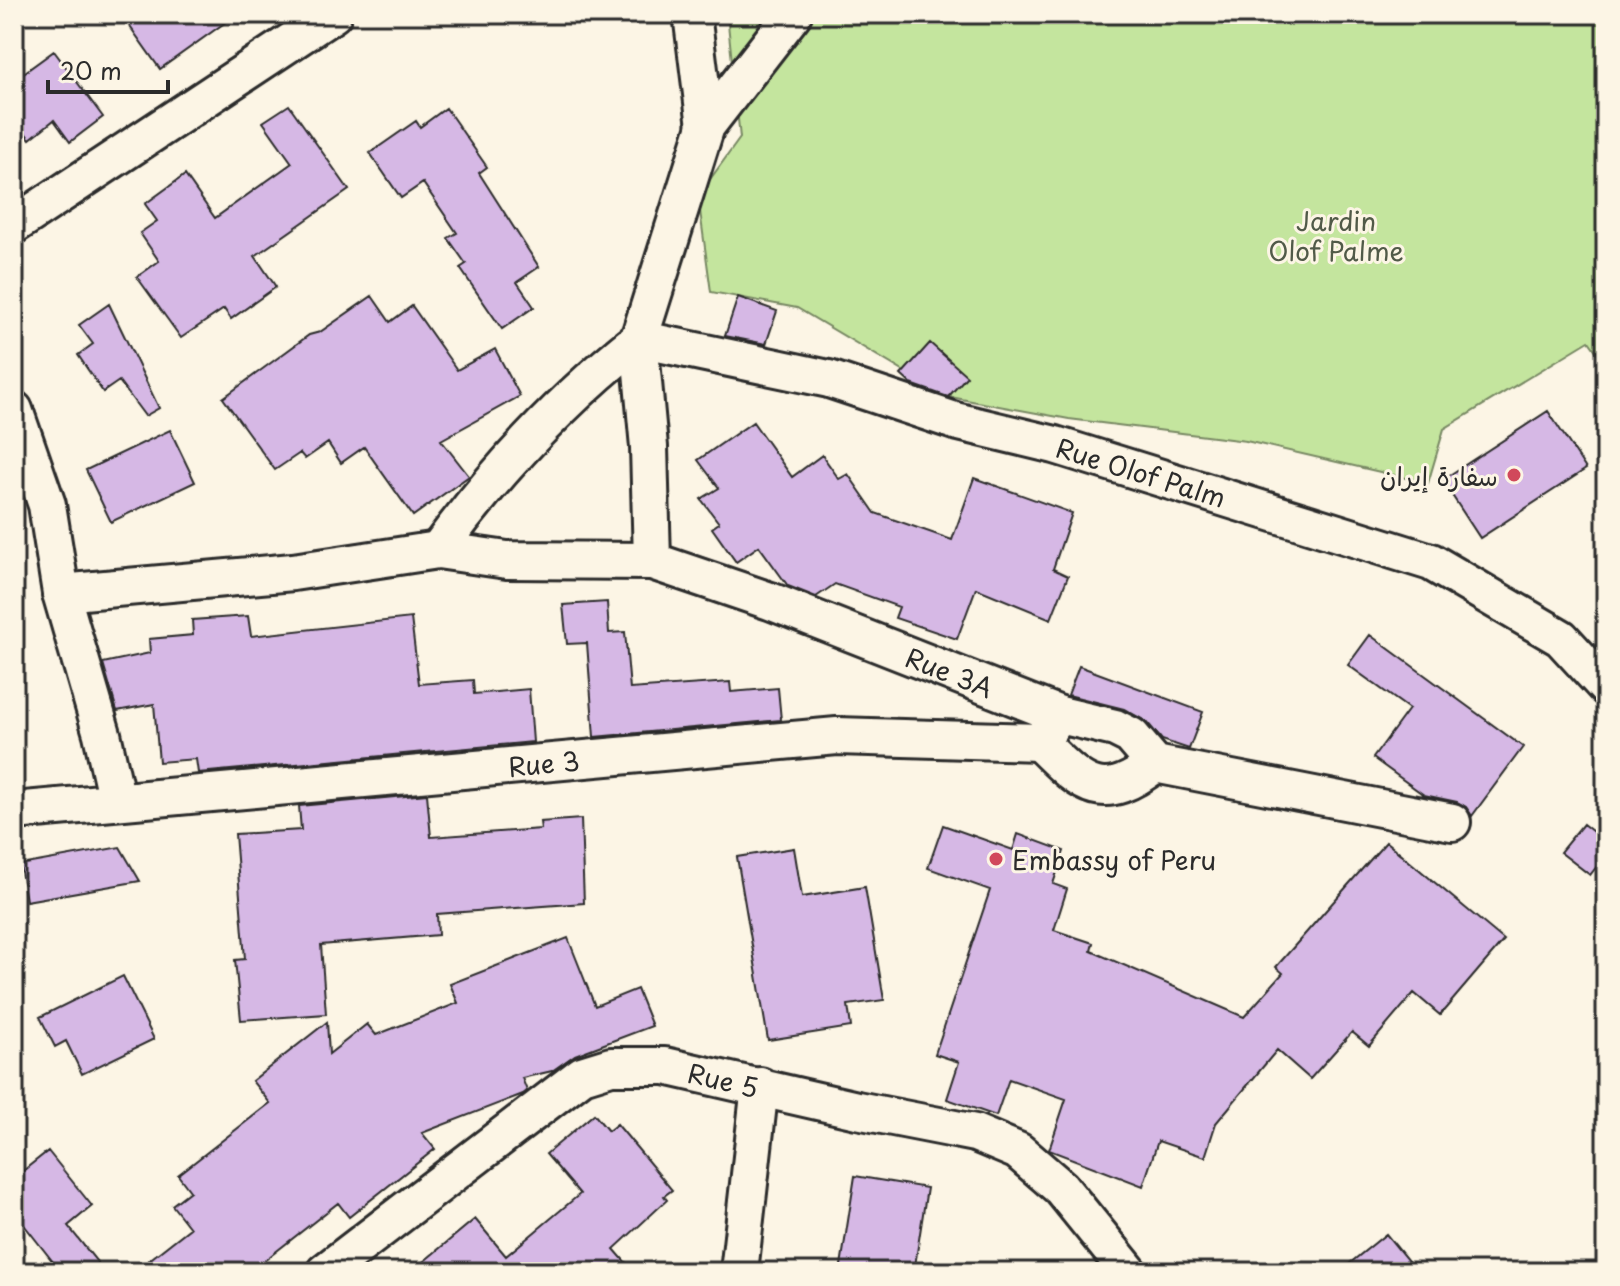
<svg xmlns="http://www.w3.org/2000/svg" width="1620" height="1286" font-family="'Playpen Sans','Playpen Sans Arabic',sans-serif">
	<style>
		.green { fill: #c4e59e; stroke: #788864; stroke-width: 2 }
		.building { fill: #d6b8e5; stroke: #2b2b2b; stroke-width: 2 }
		.lines { fill: none; stroke-linecap: round; stroke-linejoin: round }
		.street-casing { stroke: #2b2b2b; stroke-width: 42 }
		.street { stroke: #fcf5e5; stroke-width: 36 }
		.poi-dot { fill: #d1495b; stroke: #fcf5e5; stroke-width: 3 }
		.labels { text-anchor: middle; dominant-baseline: central; stroke-width: 6; stroke-linejoin: round; paint-order: stroke }
		.park-label { font-size: 26px; fill: #515a48; stroke: #fcf5e5 }
		.street-label { font-size: 26px; fill: #2b2b2b; stroke: #fcf5e5 }
		.poi-label { font-size: 26px; fill: #2b2b2b; stroke: #fcf5e5; text-anchor: end }
	</style>
	<rect width="100%" height="100%" fill="#fcf5e5"/>
	<filter id="ink" filterUnits="userSpaceOnUse"><feTurbulence type="fractalNoise" baseFrequency=".0125" numOctaves="2"/><feDisplacementMap in="SourceGraphic" scale="16" xChannelSelector="R" yChannelSelector="G"/><feConvolveMatrix kernelMatrix="1 2 1 2 8 2 1 2 1" color-interpolation-filters="sRGB"/></filter>
	<g filter="url(#ink)">
		<path class="green" d="M 727,14 L 1606,14 L 1606,365 L 1589,341 L 1444,429 L 1428,483 L 1246,441 L 1069,419 L 945,396 L 797,308 L 711,292 L 698,196 L 740,138 Z"/>
		<path class="building" d="M 121,14 L 237,14 L 160,69 Z
			M 54,51 L 103,117 L 70,142 L 54,120 L 30,139 L 14,118 L 14,80 Z
			M 289,105 L 349,190 L 255,256 L 276,287 L 231,319 L 224,309 L 181,338 L 137,277 L 159,261 L 140,233 L 157,221 L 145,204 L 185,175 L 215,218 L 292,163 L 263,122 Z
			M 446,108 L 487,167 L 479,173 L 539,267 L 517,282 L 534,307 L 502,329 L 460,268 L 466,264 L 448,238 L 457,233 L 423,183 L 401,198 L 370,153 L 416,121 L 420,127 Z
			M 372,296 L 390,322 L 412,306 L 457,370 L 495,349 L 520,396 L 441,440 L 469,476 L 413,516 L 364,447 L 341,463 L 328,443 L 305,459 L 300,453 L 275,470 L 223,398 L 309,335 L 320,332 Z
			M 738,297 L 777,311 L 766,344 L 725,336 Z
			M 109,304 L 159,408 L 145,416 L 119,381 L 103,392 L 78,355 L 93,344 L 79,325 Z
			M 930,343 L 967,376 L 948,397 L 911,384 L 901,375 Z
			M 1548,411 L 1586,469 L 1480,538 L 1442,480 Z
			M 753,422 L 792,477 L 822,455 L 839,479 L 848,474 L 875,513 L 952,540 L 974,478 L 1072,513 L 1053,569 L 1068,576 L 1051,619 L 976,588 L 957,639 L 895,618 L 899,607 L 835,584 L 816,597 L 788,586 L 759,546 L 736,562 L 712,528 L 719,523 L 701,499 L 719,488 L 698,460 Z
			M 170,430 L 195,482 L 111,522 L 86,470 Z
			M 607,602 L 609,633 L 625,632 L 630,689 L 730,682 L 731,692 L 778,688 L 781,720 L 594,737 L 587,643 L 567,644 L 563,605 Z
			M 248,616 L 251,636 L 411,618 L 419,684 L 473,680 L 474,694 L 529,689 L 533,742 L 198,773 L 196,759 L 159,762 L 154,704 L 117,711 L 103,663 L 150,653 L 149,639 L 193,635 L 192,620 Z
			M 1370,635 L 1523,747 L 1472,816 L 1466,807 L 1457,802 L 1424,795 L 1373,758 L 1409,709 L 1348,665 Z
			M 1079,666 L 1203,712 L 1189,749 L 1162,740 L 1147,722 L 1124,709 L 1068,695 Z
			M 427,794 L 431,837 L 541,829 L 540,822 L 581,819 L 584,903 L 437,914 L 438,935 L 321,945 L 326,1014 L 241,1020 L 235,960 L 245,959 L 235,834 L 301,830 L 299,806 Z
			M 1583,824 L 1606,842 L 1606,855 L 1590,875 L 1560,852 Z
			M 943,825 L 1013,850 L 1018,834 L 1064,851 L 1053,884 L 1067,889 L 1054,930 L 1093,943 L 1091,951 L 1244,1017 L 1283,973 L 1276,967 L 1386,842 L 1504,940 L 1440,1015 L 1414,993 L 1369,1046 L 1352,1032 L 1310,1079 L 1277,1050 L 1216,1123 L 1205,1157 L 1158,1141 L 1143,1186 L 1049,1150 L 1066,1099 L 1009,1079 L 996,1116 L 947,1099 L 959,1062 L 935,1054 L 990,890 L 928,868 Z
			M 120,847 L 140,881 L 26,901 L 20,865 Z
			M 794,848 L 802,897 L 865,887 L 884,1000 L 848,1005 L 851,1027 L 768,1040 L 737,857 Z
			M 568,938 L 595,1006 L 637,989 L 652,1026 L 575,1055 L 552,1071 L 522,1078 L 527,1091 L 523,1094 L 422,1133 L 435,1149 L 349,1217 L 338,1203 L 250,1272 L 134,1272 L 190,1228 L 172,1205 L 190,1191 L 178,1175 L 270,1103 L 252,1081 L 327,1022 L 329,1054 L 367,1024 L 376,1035 L 458,1003 L 450,984 Z
			M 123,976 L 154,1039 L 82,1074 L 66,1041 L 55,1047 L 40,1017 Z
			M 594,1114 L 608,1131 L 617,1124 L 672,1190 L 664,1196 L 667,1200 L 614,1249 L 634,1272 L 411,1272 L 475,1219 L 506,1256 L 580,1194 L 546,1154 Z
			M 48,1151 L 92,1206 L 68,1226 L 105,1272 L 61,1272 L 14,1212 L 14,1178 Z
			M 855,1176 L 927,1188 L 914,1272 L 840,1272 Z
			M 1386,1234 L 1417,1272 L 1339,1272 Z"/>
		<g class="lines">
			<defs>
				<g id="street">
					<path d="M 692,14 L 706,126"/>
					<path d="M 14,225 L 333,14"/>
					<path id="s1" d="M 639,339 L 829,379 L 955,421 L 1055,445 L 1431,562 L 1561,638 L 1606,687"/>
					<path d="M 14,410 L 47,505 L 61,593 L 102,734 L 117,801"/>
					<path d="M 438,550 C 495,472 563,399 639,339"/>
					<path d="M 652,561 L 649,447 L 639,339 L 706,126 L 793,14"/>
					<path id="s2" d="M 61,593 L 293,572 L 438,550 L 507,560 L 652,561 L 770,601 L 1060,715 L 1115,728 L 1131,736 L 1155,764 L 1452,822"/>
					<path d="M 1039,742 C 1082,784 1100,807 1155,764"/>
					<path id="s3" d="M 14,811 L 837,736 L 1039,742 L 1060,715"/>
					<path id="s4" d="M 325,1272 L 582,1075 L 611,1066 L 665,1066 L 857,1110 L 975,1133 L 1018,1151 L 1061,1188 L 1129,1272"/>
					<path d="M 739,1272 L 760,1086"/>
				</g>
			</defs>
			<use href="#street" class="street-casing"/>
			<use href="#street" class="street"/>
		</g>
	</g>
	<g class="poi-dot">
		<circle cx="1514" cy="475" r="8"/>
		<circle cx="996" cy="859" r="8"/>
	</g>
	<g class="labels">
		<g class="park-label">
			<text x="1336" y="220">Jardin<tspan x="1336" dy="30">Olof Palme</tspan></text>
		</g>
		<g class="street-label">
			<text stroke="none"><textPath href="#s1" startOffset="520">Rue Olof Palm</textPath></text>
			<text stroke="none"><textPath href="#s2" startOffset="912">Rue 3A</textPath></text>
			<text stroke="none"><textPath href="#s3" startOffset="532">Rue 3</textPath></text>
			<text stroke="none"><textPath href="#s4" startOffset="468">Rue 5</textPath></text>
		</g>
		<g class="poi-label">
			<text x="1498" y="475">سفارة إيران</text>
			<text x="1012" y="859" text-anchor="start">Embassy of Peru</text>
		</g>
	</g>
	<rect width="1620" height="1286" fill="none" stroke="#fcf5e5" stroke-width="48"/>
	<rect x="24" y="24" width="1572" height="1238" fill="none" stroke="#2b2b2b" stroke-width="3" filter="url(#ink)"/>
	<path d="M48 80v12h120v-12" fill="none" stroke="#2b2b2b" stroke-width="4"/>
	<text x="60" y="80" font-size="24" fill="#2b2b2b" stroke="#fcf5e5" stroke-width="6" paint-order="stroke">20 m</text>
</svg>
